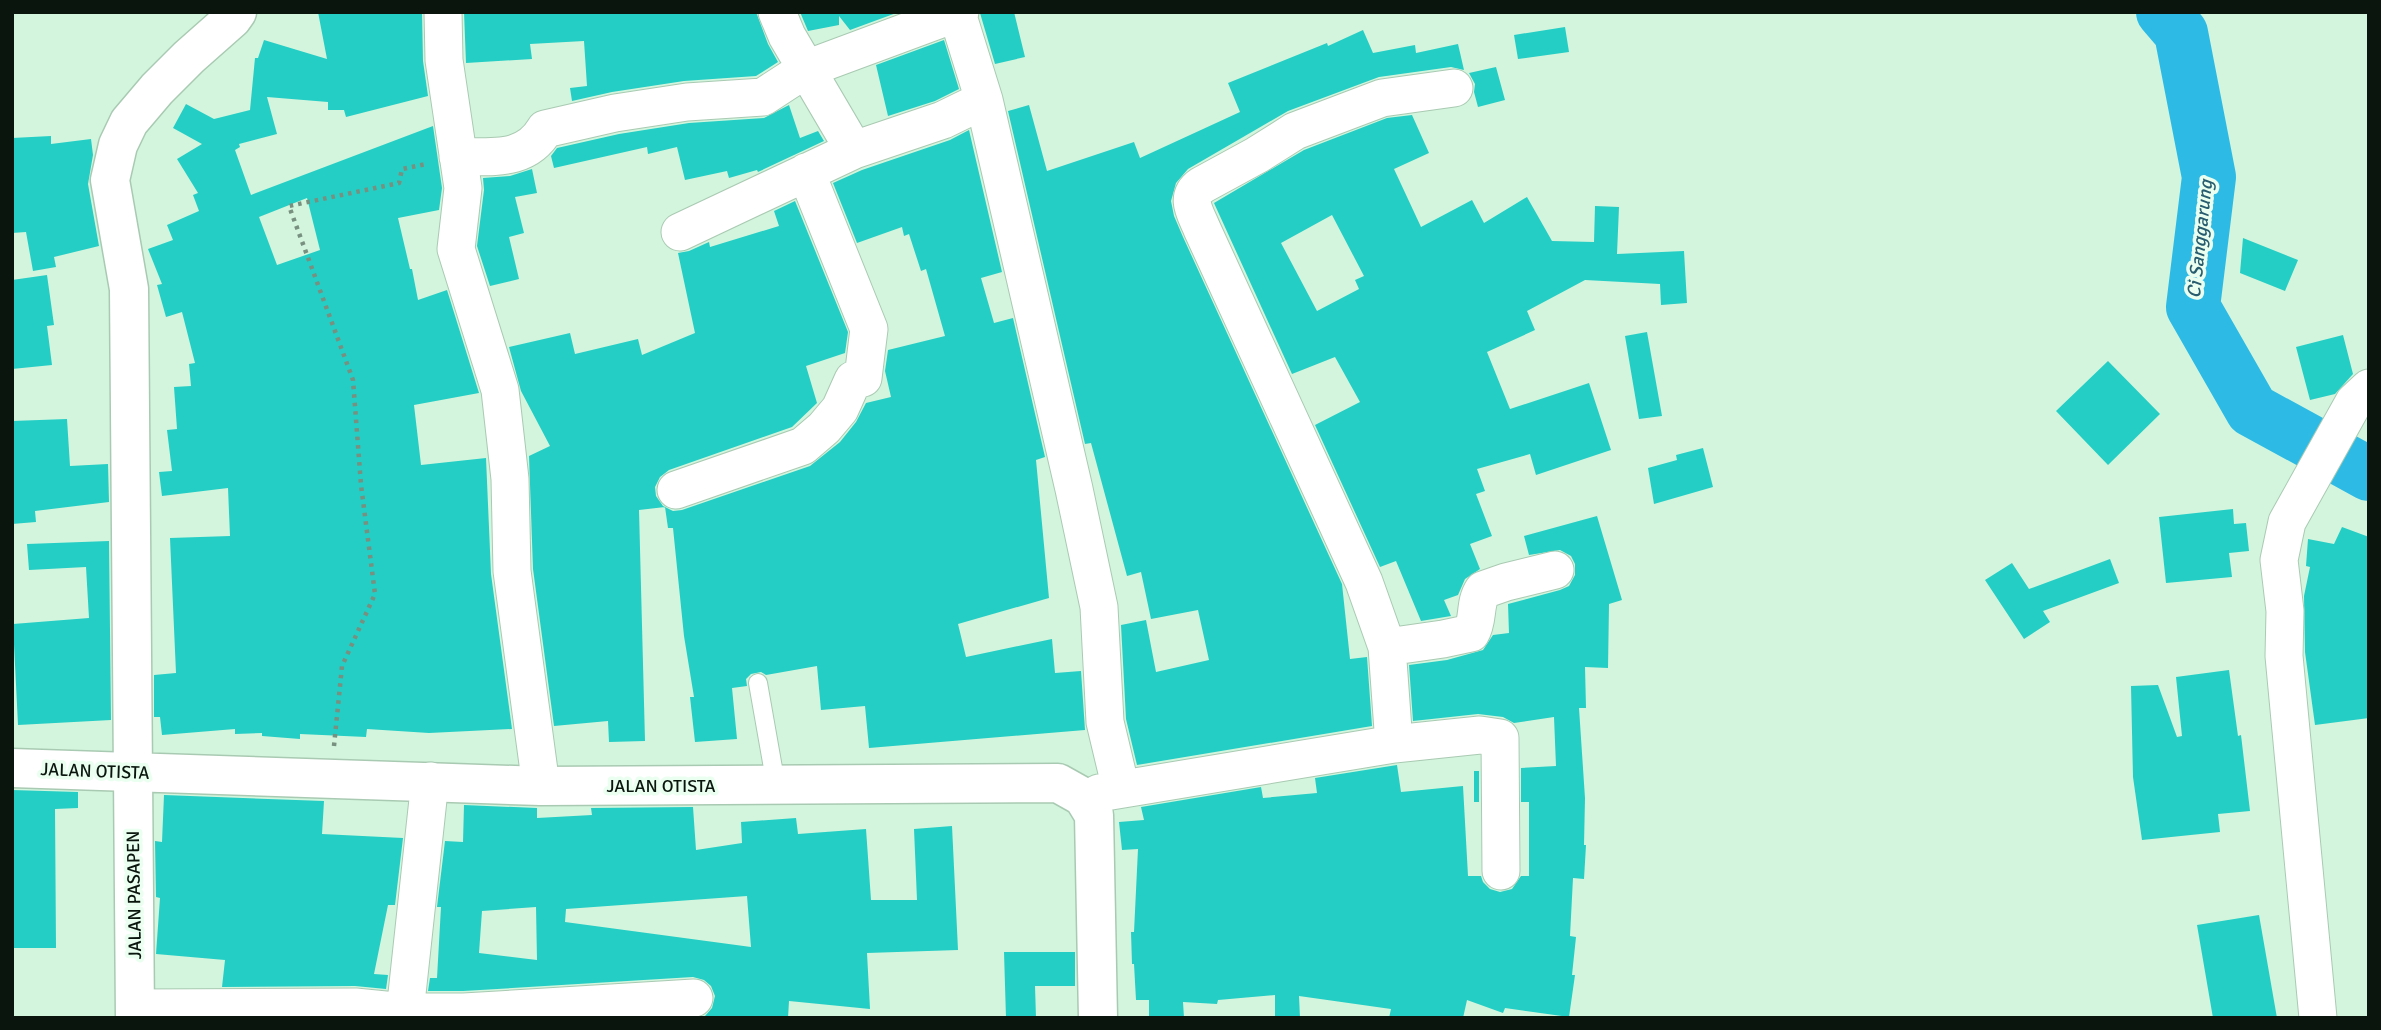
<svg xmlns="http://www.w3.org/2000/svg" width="2381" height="1030" font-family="Signika,sans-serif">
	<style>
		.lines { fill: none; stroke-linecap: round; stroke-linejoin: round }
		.river { stroke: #2dbbe5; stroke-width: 54 }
		.building { fill: #24cec5; fill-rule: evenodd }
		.service-casing { stroke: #a9cab2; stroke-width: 20 }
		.minor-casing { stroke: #a9cab2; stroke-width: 39 }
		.tertiary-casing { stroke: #a9cab2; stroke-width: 41 }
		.path { stroke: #78907f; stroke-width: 4.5; stroke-dasharray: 3.5 5; stroke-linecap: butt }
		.service { stroke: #fff; stroke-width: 18 }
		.minor { stroke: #fff; stroke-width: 37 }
		.tertiary { stroke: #fff; stroke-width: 38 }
		.labels { text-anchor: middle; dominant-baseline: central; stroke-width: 7; stroke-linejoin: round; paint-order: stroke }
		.street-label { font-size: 18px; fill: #09150d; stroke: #eafff0 }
		.water-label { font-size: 19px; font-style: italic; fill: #285d6f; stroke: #eafff0 }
	</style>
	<rect width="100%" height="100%" fill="#d3f5dd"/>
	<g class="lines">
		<path class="river" d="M 2163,12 L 2181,33 L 2209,177 L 2193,307 L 2252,410 L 2369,474"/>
	</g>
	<path class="building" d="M 318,12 L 422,12 L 423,61 L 428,96 L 346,117 L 344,110 L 328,110 L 328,102 L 267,97 L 277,134 L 239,144 L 240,147 L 235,150 L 251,195 L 433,126 L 442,188 L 439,210 L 398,218 L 410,269 L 412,269 L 418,300 L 447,290 L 479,393 L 414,405 L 421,465 L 486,458 L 491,574 L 512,729 L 429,733 L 367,729 L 366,737 L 300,734 L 300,739 L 262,736 L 262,733 L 235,734 L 235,729 L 162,735 L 160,717 L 154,717 L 154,675 L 176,673 L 170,538 L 230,536 L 228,488 L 162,496 L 159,472 L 172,471 L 167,430 L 177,429 L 174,387 L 191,386 L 189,364 L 195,363 L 182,312 L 166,317 L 157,285 L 162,284 L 148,249 L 173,240 L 167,225 L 199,211 L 193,195 L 198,193 L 177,159 L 202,144 L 173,128 L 186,104 L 214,119 L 250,110 L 255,58 L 258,58 L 264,40 L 327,59 ZM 307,198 L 320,250 L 277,265 L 259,217 Z
		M 464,12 L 756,12 L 768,44 L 778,62 L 756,76 L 684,81 L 612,92 L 572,101 L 570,88 L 587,86 L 584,41 L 530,44 L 532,59 L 466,63 Z
		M 800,12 L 899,12 L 850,30 L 839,16 L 839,25 L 808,31 Z
		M 1014,12 L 1025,57 L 995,64 L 980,13 Z
		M 1565,27 L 1569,52 L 1518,59 L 1514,35 Z
		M 1363,30 L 1373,53 L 1415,45 L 1416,53 L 1458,44 L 1464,70 L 1451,67 L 1379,77 L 1288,111 L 1188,169 L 1176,183 L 1171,201 L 1174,216 L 1183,237 L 1342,584 L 1350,659 L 1367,657 L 1372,726 L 1137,765 L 1126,719 L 1121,625 L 1146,620 L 1156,672 L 1209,660 L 1198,610 L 1151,619 L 1141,572 L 1127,576 L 1091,443 L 1085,444 L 1008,111 L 1029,105 L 1047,171 L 1134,142 L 1140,158 L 1240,112 L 1228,83 L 1327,43 L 1328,46 Z
		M 944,40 L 959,89 L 935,101 L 888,116 L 876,65 Z
		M 1496,67 L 1505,100 L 1478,107 L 1474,92 L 1475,84 L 1469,73 Z
		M 789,105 L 800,138 L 818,131 L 824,141 L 758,172 L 757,170 L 729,178 L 727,171 L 685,180 L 677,147 L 648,154 L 647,147 L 554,168 L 551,156 L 557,148 L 619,134 L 689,123 L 764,118 Z
		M 1412,115 L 1429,153 L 1394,169 L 1421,227 L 1472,200 L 1484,223 L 1527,197 L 1552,241 L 1594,242 L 1595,206 L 1619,207 L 1617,254 L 1684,251 L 1687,303 L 1661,305 L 1660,284 L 1585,280 L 1527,311 L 1535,330 L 1487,352 L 1510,409 L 1589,383 L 1611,450 L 1536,475 L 1530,454 L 1477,469 L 1485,491 L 1476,494 L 1492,536 L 1470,544 L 1480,569 L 1465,579 L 1458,595 L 1444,600 L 1451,616 L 1421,621 L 1396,561 L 1380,567 L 1315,425 L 1360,402 L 1335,357 L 1292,374 L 1214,203 L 1304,150 L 1387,118 ZM 1332,215 L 1364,276 L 1355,280 L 1359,289 L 1317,311 L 1281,243 Z
		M 969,130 L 1002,272 L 981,278 L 994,323 L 1013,318 L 1045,457 L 1036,460 L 1049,598 L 958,624 L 966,657 L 1052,639 L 1055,673 L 1081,671 L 1085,730 L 869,748 L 865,706 L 821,710 L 817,666 L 766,675 L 761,672 L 751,674 L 746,679 L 747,686 L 732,688 L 737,739 L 695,742 L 690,697 L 694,697 L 684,636 L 673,528 L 668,528 L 665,507 L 639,510 L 645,741 L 609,742 L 608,721 L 554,726 L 533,569 L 529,456 L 550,446 L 521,391 L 509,347 L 570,333 L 575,354 L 638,339 L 642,355 L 695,333 L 678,253 L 689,251 L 709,242 L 710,247 L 779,226 L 774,211 L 795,201 L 848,332 L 845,353 L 806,366 L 817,403 L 792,427 L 669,470 L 660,477 L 655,487 L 656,496 L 663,506 L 673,511 L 682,510 L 810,466 L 840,442 L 856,422 L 866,403 L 891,397 L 885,371 L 888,350 L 945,336 L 926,269 L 921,271 L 909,234 L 904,236 L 902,227 L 857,243 L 833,183 L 862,170 L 950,140 Z
		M 51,136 L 51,144 L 91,139 L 93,155 L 88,184 L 99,246 L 54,257 L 56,267 L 33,271 L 26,232 L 12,233 L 12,138 Z
		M 532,169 L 537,193 L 515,197 L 524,233 L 509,237 L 519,279 L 490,286 L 477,246 L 484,190 L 483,178 L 510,176 Z
		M 2243,238 L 2298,260 L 2285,291 L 2240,273 Z
		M 47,275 L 54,325 L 47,326 L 52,365 L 12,369 L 12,280 Z
		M 1647,332 L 1662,416 L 1639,419 L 1625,336 Z
		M 2343,335 L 2353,374 L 2335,394 L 2310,400 L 2296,347 Z
		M 2108,361 L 2160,414 L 2108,465 L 2056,411 Z
		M 67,419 L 70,466 L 108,464 L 109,502 L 35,511 L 36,522 L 12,524 L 12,421 Z
		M 1703,448 L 1713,487 L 1654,504 L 1648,468 L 1677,460 L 1676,455 Z
		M 2233,509 L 2234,524 L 2246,523 L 2249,551 L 2229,553 L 2232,577 L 2166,583 L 2159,517 Z
		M 1597,516 L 1622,600 L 1609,604 L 1608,668 L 1585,667 L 1586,708 L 1579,708 L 1585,798 L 1584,845 L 1586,845 L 1584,879 L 1573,878 L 1570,936 L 1576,937 L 1572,975 L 1575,975 L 1569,1017 L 1505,1008 L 1503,1013 L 1467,1000 L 1463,1018 L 1389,1018 L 1391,1009 L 1299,996 L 1300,1018 L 1275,1018 L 1275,995 L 1218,1000 L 1217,1004 L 1183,1002 L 1184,1018 L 1149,1018 L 1149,1000 L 1136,1000 L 1134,964 L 1132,964 L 1131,932 L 1134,932 L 1138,849 L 1122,850 L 1119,822 L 1144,820 L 1141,807 L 1261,787 L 1263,798 L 1317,793 L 1315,778 L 1397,765 L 1401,792 L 1463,786 L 1468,876 L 1481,876 L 1483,882 L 1490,889 L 1500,892 L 1512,889 L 1521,876 L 1529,876 L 1529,802 L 1521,802 L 1521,768 L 1556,766 L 1554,717 L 1514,723 L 1503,717 L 1478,714 L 1413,721 L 1409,665 L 1447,660 L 1483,650 L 1493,635 L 1509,633 L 1508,604 L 1560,590 L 1569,586 L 1575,575 L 1575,564 L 1571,556 L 1560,550 L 1529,555 L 1524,536 Z
		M 2342,527 L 2369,537 L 2369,718 L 2315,725 L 2305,652 L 2304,596 L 2310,567 L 2306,566 L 2308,539 L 2334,544 Z
		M 109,541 L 111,720 L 18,725 L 13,624 L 89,618 L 86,567 L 29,570 L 27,544 Z
		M 2110,559 L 2119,583 L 2043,611 L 2050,622 L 2024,639 L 1985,580 L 2012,563 L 2029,589 Z
		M 2229,670 L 2238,736 L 2241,735 L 2250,811 L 2218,814 L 2220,832 L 2142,840 L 2133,777 L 2131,686 L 2158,685 L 2177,737 L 2182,736 L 2176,677 Z
		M 1474,771 L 1479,771 L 1479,802 L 1474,802 Z
		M 12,790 L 78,792 L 78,808 L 55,809 L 56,948 L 12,948 Z
		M 164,795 L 324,801 L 322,834 L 403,838 L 395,905 L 388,905 L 374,974 L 388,975 L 386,989 L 355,986 L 222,987 L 225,960 L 156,954 L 160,898 L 156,897 L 155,841 L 162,842 Z
		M 464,805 L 537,808 L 537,818 L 592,815 L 591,808 L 693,807 L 696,850 L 742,843 L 741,822 L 796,818 L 798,834 L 866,829 L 871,900 L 917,900 L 914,829 L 952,826 L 958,950 L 867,953 L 870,1009 L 789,1001 L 788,1018 L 705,1016 L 712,1008 L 715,996 L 711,986 L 704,980 L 693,977 L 463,991 L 428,991 L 430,978 L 437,978 L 441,907 L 437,907 L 445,841 L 463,842 ZM 747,896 L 751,947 L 565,922 L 566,909 ZM 536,907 L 537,960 L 479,953 L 482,911 Z
		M 2259,915 L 2277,1018 L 2213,1018 L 2197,925 Z
		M 1004,952 L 1075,952 L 1075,986 L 1035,986 L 1036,1018 L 1006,1018 Z"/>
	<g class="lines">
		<defs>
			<path id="service" d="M 758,683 L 776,785"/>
			<path id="minor" d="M 443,12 L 444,60 L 463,188 L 456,249 L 500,390 L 510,479 L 512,571 L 541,786
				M 777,12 L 787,36 L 854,150
				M 960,12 L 957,13 L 984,100 L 1074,489 L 1099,607 L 1105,722 L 1121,789
				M 458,157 C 492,156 526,162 545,129 L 615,113 L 687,102 L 763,97 L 806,69 L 957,13
				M 680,232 L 854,150 L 943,120 L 984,100
				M 676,490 L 803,446 L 824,428 L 840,409 L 853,380 L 863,378 L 869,329 L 806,172
				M 1387,647 L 1443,639 L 1471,633 C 1479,620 1474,603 1483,590 L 1506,582 L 1555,570
				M 1394,744 L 1387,647 L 1364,582 L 1202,229 C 1195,212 1184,197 1202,185 L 1257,155 L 1295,131 L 1382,98 L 1454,88
				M 1099,793 L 1394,744 L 1480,735 L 1500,738 L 1501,871
				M 135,1008 L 355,1007 L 405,1012 L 430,781
				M 405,1012 L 464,1012 L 694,998
				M 2318,1018 L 2284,656 L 2285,611 L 2279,560 L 2287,522 L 2354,402 L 2369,388"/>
			<path id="tertiary" d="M 12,768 L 541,786 L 1058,783 L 1083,797 L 1094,815 L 1098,1018
				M 135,1018 L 129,289 L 110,180 L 118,145 L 129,122 L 157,89 L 189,57 L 232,19 L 237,12"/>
		</defs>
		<use href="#service" class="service-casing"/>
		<use href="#minor" class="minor-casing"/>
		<use href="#tertiary" class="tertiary-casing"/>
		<path class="path" d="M 334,746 L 342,666 L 375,594 L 361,485 L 353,380 L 289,206 L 399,183 L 402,169 L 426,164"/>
		<use href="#service" class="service"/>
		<use href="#minor" class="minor"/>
		<use href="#tertiary" class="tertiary"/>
	</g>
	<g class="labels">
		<g class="street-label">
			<text transform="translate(95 771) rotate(2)">JALAN OTISTA</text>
			<text x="661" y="786">JALAN OTISTA</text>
			<text transform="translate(134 895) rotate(-91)">JALAN PASAPEN</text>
		</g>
		<g class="water-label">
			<text transform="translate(2200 239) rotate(-84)">Ci Sanggarung</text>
		</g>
	</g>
	<rect width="2381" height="1030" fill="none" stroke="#09150d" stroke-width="28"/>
</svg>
